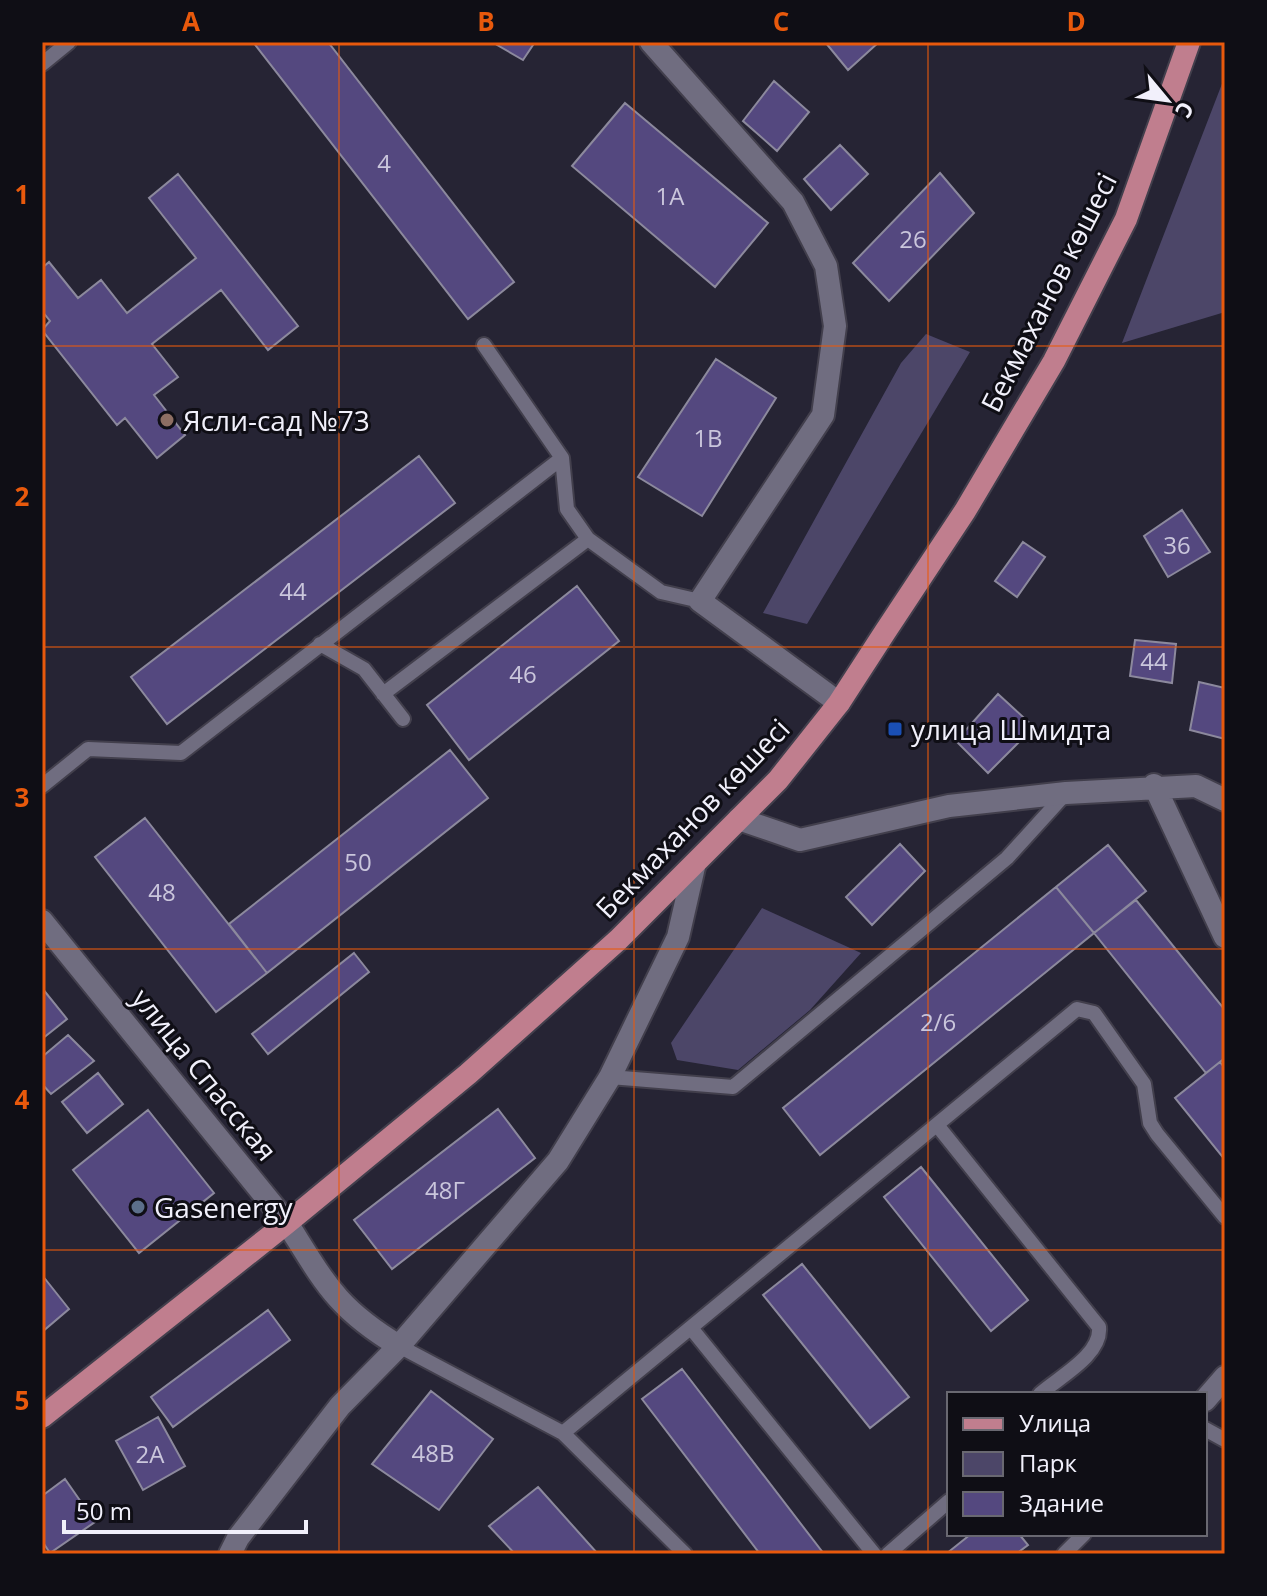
<svg xmlns="http://www.w3.org/2000/svg" width="1267" height="1596" font-family="'Open Sans',sans-serif">
	<style>
		.green { fill: #4c4668 }
		.building { fill: #54487f; stroke: #8c899d; stroke-width: 2 }
		.lines { fill: none; stroke-linecap: round; stroke-linejoin: round }
		.service-casing { stroke: #423f4c; stroke-width: 18 }
		.minor-casing { stroke: #423f4c; stroke-width: 26 }
		.tertiary-casing { stroke: #423f4c; stroke-width: 26 }
		.primary-casing { stroke: #423f4c; stroke-width: 26 }
		.service { stroke: #706d80; stroke-width: 14 }
		.minor { stroke: #706d80; stroke-width: 22 }
		.tertiary { stroke: #706d80; stroke-width: 22 }
		.primary { stroke: #c07e8e; stroke-width: 22 }
		.grid { fill: none; stroke: #e8590c; stroke-width: 2; stroke-opacity: 0.55 }
		.education-dot { fill: #8d6e63; stroke: #0f0e15; stroke-width: 3 }
		.transit-dot { fill: #1a4fb4; stroke: #0f0e15; stroke-width: 3 }
		.service-dot { fill: #5c6f8a; stroke: #0f0e15; stroke-width: 3 }
		.labels { text-anchor: middle; dominant-baseline: central; stroke-width: 6; stroke-linejoin: round; paint-order: stroke }
		.number-label { font-size: 24px; fill: #cac6dc }
		.street-label { font-size: 28px; fill: #f1f0fb; stroke: #0f0e15 }
		.poi-label { font-size: 28px; fill: #f1f0fb; stroke: #0f0e15; text-anchor: start }
		.neatline { fill: none; stroke: #e8590c; stroke-width: 3 }
		.grid-label { font-size: 26px; text-anchor: middle; font-weight: bold; fill: #e8590c }
	</style>
	<rect width="100%" height="100%" fill="#262434"/>
	<path class="green" d="M 1225,76 L 1225,312 L 1122,343 Z
		M 926,334 L 970,352 L 807,624 L 763,613 L 901,363 Z
		M 762,908 L 861,953 L 810,1010 L 738,1070 L 677,1060 L 671,1043 Z"/>
	<path class="building" d="M 253,42 L 328,42 L 514,282 L 468,319 Z
		M 492,42 L 535,42 L 523,60 Z
		M 825,42 L 879,42 L 848,70 Z
		M 774,81 L 809,112 L 777,151 L 743,121 Z
		M 625,103 L 768,223 L 715,287 L 572,166 Z
		M 840,145 L 868,174 L 831,210 L 804,179 Z
		M 940,173 L 974,213 L 889,301 L 853,263 Z
		M 178,174 L 298,326 L 268,350 L 221,290 L 152,344 L 178,377 L 154,395 L 185,435 L 157,458 L 125,418 L 117,425 L 42,330 L 50,321 L 42,311 L 42,268 L 49,262 L 78,298 L 101,280 L 127,313 L 196,258 L 149,198 Z
		M 716,359 L 776,398 L 702,516 L 638,477 Z
		M 419,456 L 455,503 L 167,724 L 131,677 Z
		M 1182,510 L 1210,552 L 1168,577 L 1144,536 Z
		M 1023,542 L 1045,557 L 1017,597 L 995,581 Z
		M 577,586 L 619,641 L 469,760 L 427,705 Z
		M 1135,640 L 1176,644 L 1172,683 L 1130,676 Z
		M 1199,682 L 1225,688 L 1225,739 L 1190,730 Z
		M 998,694 L 1034,727 L 988,773 L 956,741 Z
		M 450,750 L 488,798 L 267,973 L 229,924 Z
		M 145,818 L 267,973 L 216,1012 L 95,857 Z
		M 900,844 L 925,871 L 872,925 L 846,897 Z
		M 1108,845 L 1146,891 L 1094,933 L 1056,887 Z
		M 1056,887 L 1094,933 L 820,1155 L 783,1108 Z
		M 1136,900 L 1225,1010 L 1225,1058 L 1206,1073 L 1094,933 Z
		M 354,953 L 369,972 L 268,1054 L 252,1034 Z
		M 42,988 L 67,1019 L 42,1039 Z
		M 68,1035 L 94,1061 L 51,1094 L 42,1084 L 42,1057 Z
		M 1220,1062 L 1225,1068 L 1225,1160 L 1175,1098 Z
		M 98,1073 L 123,1104 L 87,1133 L 62,1102 Z
		M 498,1109 L 535,1158 L 392,1269 L 354,1220 Z
		M 148,1110 L 214,1193 L 139,1253 L 73,1170 Z
		M 921,1167 L 1028,1300 L 991,1331 L 884,1197 Z
		M 802,1264 L 909,1397 L 870,1428 L 763,1295 Z
		M 42,1275 L 69,1309 L 42,1332 Z
		M 268,1310 L 290,1340 L 173,1427 L 151,1397 Z
		M 682,1369 L 824,1554 L 760,1554 L 642,1399 Z
		M 431,1391 L 493,1439 L 439,1510 L 372,1464 Z
		M 158,1417 L 185,1466 L 143,1490 L 116,1441 Z
		M 65,1479 L 95,1522 L 50,1553 L 42,1541 L 42,1496 Z
		M 538,1487 L 598,1554 L 515,1554 L 489,1526 Z
		M 971,1534 L 1019,1534 L 1028,1545 L 1016,1554 L 946,1554 Z"/>
	<g class="lines">
		<defs>
			<path id="service" d="M 42,64 L 69,42
				M 484,345 L 562,458 L 567,509 L 588,539 L 661,592 L 700,601
				M 320,644 L 364,669 L 403,719
				M 383,694 L 588,539
				M 42,786 L 88,749 L 181,753 L 562,458
				M 610,1077 L 733,1087 L 1007,858 L 1066,793
				M 937,1125 L 1099,1327 C 1102,1355 1059,1377 1040,1394
				M 691,1328 L 874,1554
				M 399,1346 L 563,1433 L 685,1554
				M 1205,1429 L 1225,1440
				M 563,1433 L 1077,1009 L 1094,1013 L 1144,1084 L 1150,1123 L 1157,1134 L 1225,1217
				M 888,1554 L 949,1501
				M 1064,1554 L 1084,1534"/>
			<path id="minor" d="M 651,42 L 793,202 L 826,266 L 835,326 L 823,415 L 700,601 L 839,703
				M 1154,785 L 1225,937
				M 739,819 L 800,840 L 949,806 L 1066,793 L 1196,786 L 1225,800
				M 399,1346 L 558,1161 L 610,1077 L 678,937 L 694,867
				M 1205,1400 L 1225,1377
				M 230,1554 L 238,1538 L 340,1406 L 399,1346 C 336,1308 325,1283 287,1223"/>
			<path id="tertiary" d="M 42,921 L 287,1223"/>
			<path id="primary" d="M 42,1417 L 287,1223 L 468,1074 L 618,940 L 778,780 L 839,703 L 885,632 L 965,511 L 1054,361 L 1126,219 L 1189,42"/>
		</defs>
		<use href="#service" class="service-casing"/>
		<use href="#minor" class="minor-casing"/>
		<use href="#tertiary" class="tertiary-casing"/>
		<use href="#primary" class="primary-casing"/>
		<use href="#service" class="service"/>
		<use href="#minor" class="minor"/>
		<use href="#tertiary" class="tertiary"/>
		<use href="#primary" class="primary"/>
	</g>
	<path class="grid" d="M 339,42 L 339,1554M 634,42 L 634,1554M 928,42 L 928,1554M 42,346 L 1225,346M 42,647 L 1225,647M 42,949 L 1225,949M 42,1250 L 1225,1250"/>
	<circle class="education-dot" cx="167" cy="420" r="8"/>
	<rect class="transit-dot" x="887" y="721" width="16" height="16" rx="4"/>
	<circle class="service-dot" cx="138" cy="1207" r="8"/>
	<g class="labels">
		<g class="number-label">
			<text x="384" y="162">4</text>
			<text x="670" y="195">1А</text>
			<text x="913" y="238">26</text>
			<text x="708" y="437">1В</text>
			<text x="1177" y="544">36</text>
			<text x="293" y="590">44</text>
			<text x="1154" y="660">44</text>
			<text x="523" y="673">46</text>
			<text x="358" y="861">50</text>
			<text x="162" y="891">48</text>
			<text x="938" y="1021">2/6</text>
			<text x="445" y="1189">48Г</text>
			<text x="433" y="1452">48В</text>
			<text x="150" y="1453">2А</text>
		</g>
		<g class="street-label">
			<text transform="translate(1048 292) rotate(-63)">Бекмаханов көшесі</text>
			<text transform="translate(692 818) rotate(-46)">Бекмаханов көшесі</text>
			<text transform="translate(205 1074) rotate(51)">улица Спасская</text>
		</g>
		<g class="poi-label">
			<text x="183" y="420">Ясли-сад №73</text>
			<text x="911" y="729">улица Шмидта</text>
			<text x="154" y="1207">Gasenergy</text>
		</g>
	</g>
	<rect width="1267" height="1596" fill="none" stroke="#0f0e15" stroke-width="88"/>
	<rect x="947" y="1392" width="260" height="144" fill="#0f0e15" stroke="#696871" stroke-width="2"/>
	<rect x="963" y="1418" width="40" height="12" fill="#c07e8e" stroke="#696871" stroke-width="2"/>
	<text x="1019" y="1432" font-size="24" fill="#f1f0fb">Улица</text>
	<rect x="963" y="1452" width="40" height="24" fill="#4c4668" stroke="#696871" stroke-width="2"/>
	<text x="1019" y="1472" font-size="24" fill="#f1f0fb">Парк</text>
	<rect x="963" y="1492" width="40" height="24" fill="#54487f" stroke="#696871" stroke-width="2"/>
	<text x="1019" y="1512" font-size="24" fill="#f1f0fb">Здание</text>
	<g transform="translate(1167 100) rotate(119)" stroke="#0f0e15" stroke-width="6" paint-order="stroke">
	<path d="M0-6L14 30L0 20L-14 30Z" fill="#f1f0fb"/>
	<text y="-12" font-size="22" font-weight="bold" text-anchor="middle" fill="#f1f0fb">С</text>
	</g>
	<path d="M64 1520v12h242v-12" fill="none" stroke="#f1f0fb" stroke-width="4"/>
	<text x="76" y="1520" font-size="24" fill="#f1f0fb" stroke="#0f0e15" stroke-width="6" paint-order="stroke">50 m</text>
	<rect x="44" y="44" width="1179" height="1508" class="neatline"/>
	<g class="grid-label">
		<text x="191" y="31">A</text>
		<text x="486" y="31">B</text>
		<text x="781" y="31">C</text>
		<text x="1076" y="31">D</text>
		<text x="22" y="204">1</text>
		<text x="22" y="506">2</text>
		<text x="22" y="807">3</text>
		<text x="22" y="1109">4</text>
		<text x="22" y="1410">5</text>
	</g>
</svg>
